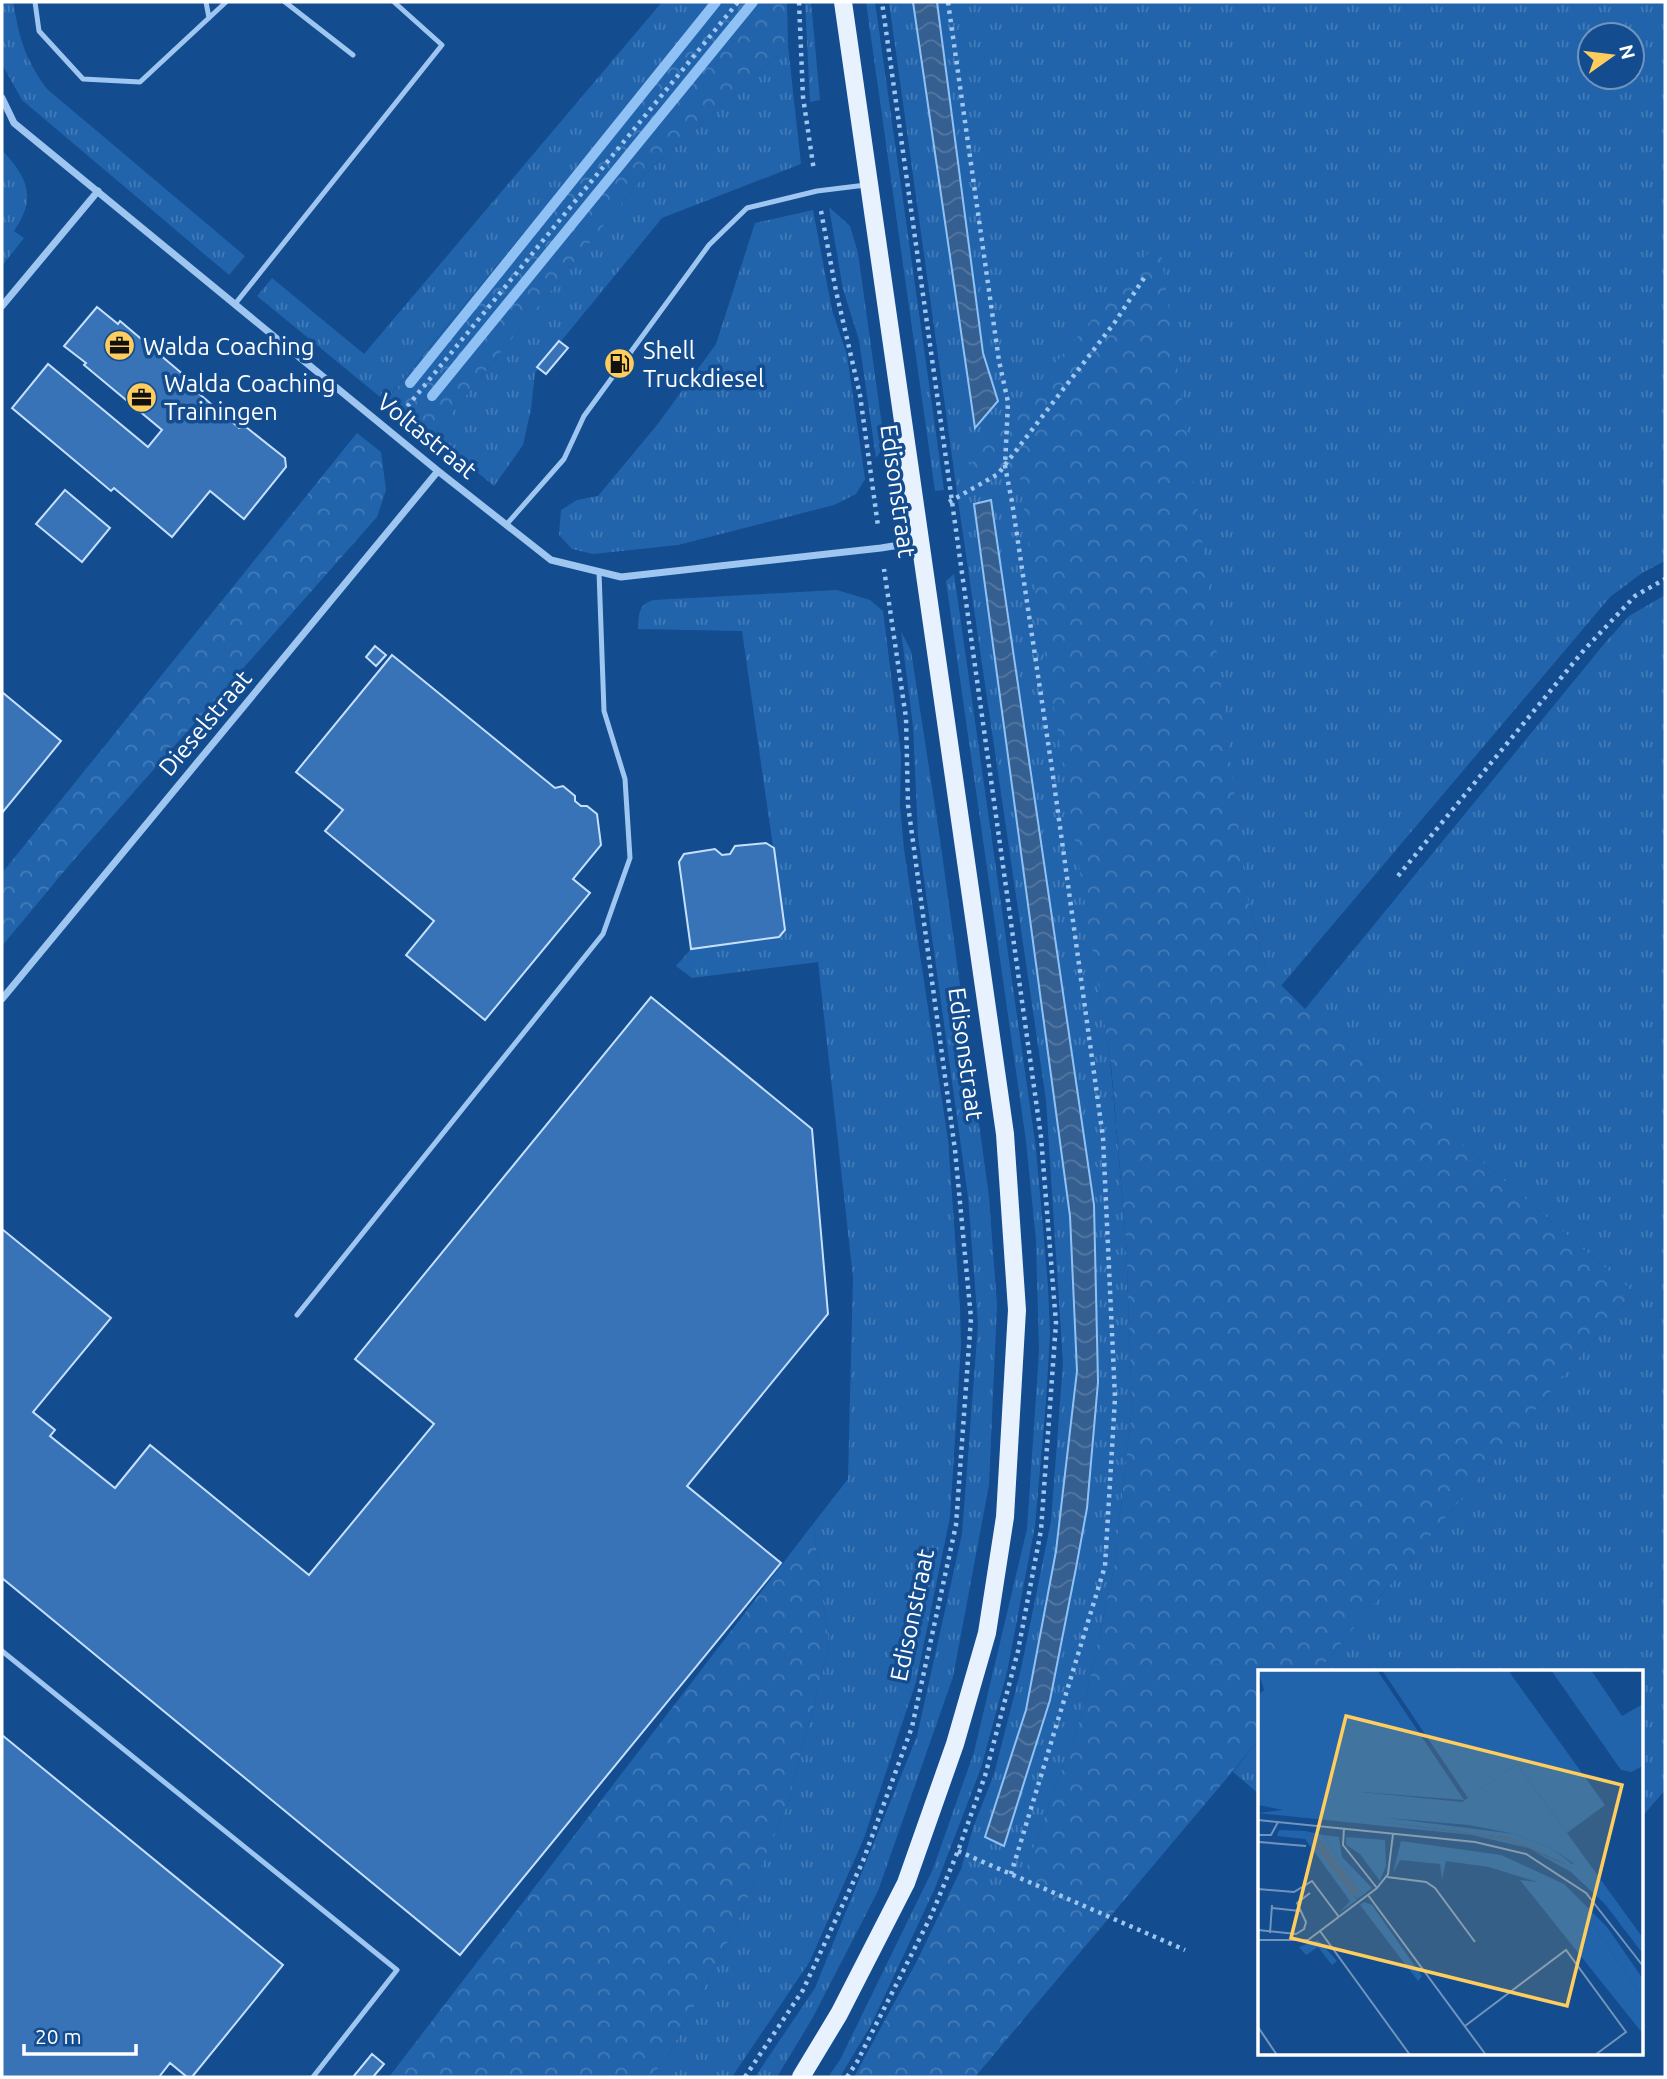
<svg xmlns="http://www.w3.org/2000/svg" width="1667" height="2079" font-family="Ubuntu,sans-serif">
	<style>
		.grass { fill: url(#grass-tufts); fill-rule: evenodd }
		.forest { fill: url(#forest-crowns) }
		.water { fill: url(#water-waves); stroke: #90c1f4; stroke-width: 2 }
		.lines { fill: none; stroke-linecap: round; stroke-linejoin: round }
		.stream { stroke: #90c1f4; stroke-width: 10 }
		.building { fill: #3773b6; stroke: #c5dffc; stroke-width: 2 }
		.path { stroke: #9ec6f1; stroke-width: 4.5; stroke-dasharray: 3.5 5; stroke-linecap: butt }
		.lane { stroke: #9ec6f1; stroke-width: 5 }
		.street { stroke: #9ec6f1; stroke-width: 7 }
		.primary { stroke: #e8f2ff; stroke-width: 18 }
		.labels { text-anchor: middle; dominant-baseline: central; stroke-width: 7; stroke-linejoin: round; paint-order: stroke }
		.poi-label { font-size: 24px; fill: #fff; stroke: #134c8f; text-anchor: start }
		.street-label { font-size: 24px; fill: #fff; stroke: #134c8f }
		.inset-river { fill: none; stroke: #355f90; stroke-width: 3.5 }
		.inset-road { fill: none; stroke: #7194bc; stroke-width: 2 }
		.view { fill: #ffcd5e; fill-opacity: 0.15; stroke: #ffcd5e; stroke-width: 3.5 }
		.inset-edge { fill: none; stroke: #fff; stroke-width: 3.5 }
	</style>
	<defs>
		<pattern id="grass-tufts" width="24" height="20" patternUnits="userSpaceOnUse" patternTransform="scale(1.75)"><rect width="24" height="20" fill="#2264ac"/><path d="M3 7l-1-3M5 7V3M7 7l1-3M15 17l-1-3M17 17v-4M19 17l1-3" fill="none" stroke="#437bb8"/></pattern>
		<pattern id="forest-crowns" width="20" height="18" patternUnits="userSpaceOnUse" patternTransform="scale(1.75)"><rect width="20" height="18" fill="#2264ac"/><path d="M2 6a3 3 0 1 1 6 0M12 15a3 3 0 1 1 6 0" fill="none" stroke="#437bb8"/></pattern>
		<pattern id="water-waves" width="16" height="10" patternUnits="userSpaceOnUse" patternTransform="scale(1.75)"><rect width="16" height="10" fill="#355f90"/><path d="M0 5q4-4 8 0t8 0" fill="none" stroke="#5377a1"/></pattern>
	</defs>
	<rect width="100%" height="100%" fill="#134c8f"/>
	<path class="grass" d="M 2,2 L 13,2 C 20,40 24,57 47,89 L 245,256 L 229,275 L 22,100 L 2,64 Z
		M 662,2 L 715,2 L 385,401 L 257,296 L 272,278 L 364,354 Z
		M 805,2 L 811,2 L 820,100 L 810,102 Z
		M 866,2 L 875,2 L 944,490 L 935,491 Z
		M 889,2 L 913,2 L 975,428 L 998,401 L 983,353 L 937,2 L 1665,2 L 1665,561 L 1642,573 L 1610,597 L 1280,987 L 1267,971 L 1247,897 L 1159,241 L 968,468 L 1020,478 L 1110,1058 L 1126,1241 L 1132,1408 L 1114,1568 L 1083,1711 L 1026,1869 L 1006,1893 L 961,1869 L 973,1828 L 994,1774 L 1021,1669 L 1051,1521 L 1063,1364 L 1046,1100 L 959,507 ZM 1590,35 L 1632,35 L 1632,77 L 1590,77 ZM 991,501 L 1094,1205 L 1098,1382 L 1086,1511 L 1004,1846 L 985,1837 L 1026,1710 L 1057,1547 L 1077,1371 L 1070,1216 L 974,505 Z
		M 788,46 L 801,164 L 662,218 L 535,373 L 531,409 L 523,445 L 494,486 L 433,436 L 647,172 Z
		M 2,150 C 28,178 37,198 14,231 L 24,238 L 2,266 Z
		M 829,207 L 850,226 L 858,253 L 883,433 L 881,451 L 876,458 L 859,340 L 843,289 Z
		M 813,210 L 832,310 L 847,355 L 865,479 L 856,494 L 834,505 L 678,545 L 593,554 L 572,549 L 559,535 L 561,510 L 577,500 L 598,496 L 657,425 L 716,344 L 755,223 Z
		M 954,574 L 1036,1149 L 1048,1286 L 1050,1334 L 1046,1401 L 1035,1526 L 1007,1672 L 981,1768 L 935,1888 L 871,2025 L 840,2077 L 828,2077 L 840,2060 L 933,1869 L 974,1752 L 1027,1529 L 1039,1352 L 1036,1240 L 1026,1141 L 946,581 Z
		M 837,590 L 870,600 L 883,611 L 901,755 L 900,806 L 904,849 L 948,1140 L 960,1307 L 961,1345 L 950,1517 L 916,1682 L 864,1838 L 810,1961 L 732,2077 L 652,2077 L 671,2050 L 735,1928 L 788,1803 L 829,1647 L 813,1524 L 848,1479 L 853,1277 L 818,962 L 692,978 L 676,966 L 691,949 L 779,937 L 785,930 L 742,631 L 638,629 C 639,614 638,604 654,600 Z
		M 1665,595 L 1665,1790 L 1641,1818 L 1641,1671 L 1318,1671 L 1633,1292 L 1305,1009 L 1605,643 L 1629,616 Z
		M 901,631 L 911,651 L 940,839 L 989,1197 L 997,1305 L 989,1485 L 953,1677 L 878,1891 L 812,2019 L 777,2077 L 755,2077 L 815,1988 L 917,1736 L 962,1534 L 978,1325 L 968,1197 L 918,836 L 913,726 Z
		M 1259,1740 L 1259,1794 L 1233,1772 Z"/>
	<path class="forest" d="M 715,2 L 787,2 L 788,46 L 647,172 L 433,436 L 388,398 Z
		M 1159,240 L 1210,597 L 1247,897 L 1267,971 L 1305,1009 L 1633,1292 L 1318,1671 L 1259,1671 L 1259,1740 L 975,2077 L 854,2077 L 918,1959 L 961,1869 L 1005,1892 L 1026,1869 L 1083,1711 L 1114,1568 L 1132,1408 L 1126,1241 L 1111,1064 L 1033,579 L 1020,478 L 967,468 Z
		M 357,433 L 381,452 L 386,490 L 377,517 L 71,863 L 2,946 L 2,873 Z
		M 813,1524 L 829,1647 L 788,1803 L 735,1928 L 671,2050 L 652,2077 L 389,2077 Z"/>
	<path class="water" d="M 913,2 L 937,2 L 983,353 L 998,401 L 975,428 Z
		M 991,500 L 1094,1205 L 1098,1382 L 1087,1508 L 1076,1568 L 1050,1700 L 1004,1846 L 985,1837 L 1026,1710 L 1056,1551 L 1077,1371 L 1070,1216 L 974,504 Z"/>
	<g class="lines">
		<path class="stream" d="M 410,383 L 716,2
			M 432,396 L 753,2"/>
	</g>
	<path class="building" d="M 97,307 L 118,324 L 120,321 L 198,387 L 196,391 L 239,428 L 246,427 L 285,458 L 286,467 L 244,519 L 210,491 L 172,537 L 114,488 L 111,491 L 12,408 L 48,364 L 148,447 L 162,430 L 84,365 L 86,363 L 64,346 Z
		M 559,341 L 568,348 L 546,374 L 537,367 Z
		M 65,490 L 110,528 L 82,562 L 36,524 Z
		M 375,646 L 386,655 L 376,666 L 366,657 Z
		M 392,655 L 555,788 L 563,786 L 575,796 L 575,801 L 581,806 L 587,806 L 597,814 L 601,845 L 573,879 L 590,893 L 485,1020 L 406,955 L 434,921 L 325,831 L 343,810 L 296,772 Z
		M 2,692 L 61,741 L 2,813 Z
		M 766,843 L 774,848 L 785,930 L 779,937 L 691,949 L 679,862 L 684,854 L 715,849 L 722,855 L 730,854 L 735,846 Z
		M 651,997 L 812,1129 L 828,1314 L 687,1486 L 781,1563 L 460,1955 L 2,1578 L 2,1229 L 111,1318 L 33,1412 L 55,1430 L 50,1436 L 115,1488 L 150,1445 L 309,1575 L 434,1424 L 355,1359 Z
		M 2,1735 L 283,1965 L 192,2077 L 187,2077 L 170,2063 L 159,2077 L 2,2077 Z
		M 372,2054 L 384,2064 L 373,2077 L 353,2077 Z"/>
	<g class="lines">
		<path class="path" d="M 799,2 L 803,97 L 814,171
			M 948,2 L 999,361 L 1008,402 L 1005,466 L 1012,502 L 1052,769 L 1103,1138 L 1115,1398 L 1105,1566 L 1011,1874
			M 821,211 L 836,291 L 860,395 L 878,526
			M 402,413 L 738,2
			M 949,502 L 998,474 L 1115,322 L 1146,275
			M 1398,876 L 1584,650 L 1635,596 L 1665,579
			M 958,1851 L 1185,1950
			M 745,2077 L 803,1990 L 863,1861 L 912,1727 L 956,1525 L 971,1318 L 955,1150 L 908,805 L 906,718 L 884,569
			M 847,2077 L 857,2062 L 931,1916 L 958,1851 L 985,1776 L 1018,1651 L 1041,1530 L 1056,1323 L 1041,1137 L 882,2"/>
		<path class="lane" d="M 35,2 L 39,31 L 83,79 L 140,82 L 226,2
			M 206,2 L 209,18
			M 285,2 L 353,55
			M 235,304 L 442,45 L 394,2
			M 506,525 L 564,459 L 584,416 L 709,245 L 747,208 L 817,191 L 866,185
			M 297,1315 L 603,934 L 630,858 L 625,779 L 604,711 L 599,572
			M 2,1651 L 397,1970 L 313,2077"/>
		<path class="street" d="M 2,98 L 14,123 L 438,471 L 551,560 L 621,577 L 881,548 L 918,542
			M 2,306 L 98,191
			M 2,999 L 438,471"/>
		<path class="primary" d="M 801,2077 L 839,2014 L 906,1883 L 955,1744 L 987,1633 L 1005,1517 L 1017,1310 L 1005,1134 L 843,2"/>
	</g>
	<defs>
		<symbol id="office-disc" viewBox="-11 -11 22 22"><circle r="9.5" fill="#ffcd5e" stroke="#134c8f"/><path d="M-6-3h4V-5.5h4V-3h4V5H-6ZM-1-4.5V-3h2v-1.5ZM-6 0V1H6V0Z" fill="#111"/></symbol>
		<symbol id="fuel-disc" viewBox="-11 -11 22 22"><circle r="9.5" fill="#ffcd5e" stroke="#134c8f"/><path d="M-5.5-6h7V0h2V4h1.3V-2.5L3-4.5l.8-.8L6-3V5H2.5V1h-1V6h-7ZM-4.2-4.7v3.2H.2V-4.7Z" fill="#111"/></symbol>
	</defs>
	<g fill-rule="evenodd">
		<use href="#office-disc" x="102" y="328" width="35" height="35"/>
		<use href="#fuel-disc" x="602" y="346" width="35" height="35"/>
		<use href="#office-disc" x="124" y="380" width="35" height="35"/>
	</g>
	<g class="labels">
		<g class="poi-label">
			<text x="143" y="346">Walda Coaching</text>
			<text x="643" y="350">Shell<tspan x="643" dy="28">Truckdiesel</tspan></text>
			<text x="164" y="383">Walda Coaching<tspan x="164" dy="28">Trainingen</tspan></text>
		</g>
		<g class="street-label">
			<text transform="translate(427 436) rotate(39)">Voltastraat</text>
			<text transform="translate(898 491) rotate(82)">Edisonstraat</text>
			<text transform="translate(205 723) rotate(-50)">Dieselstraat</text>
			<text transform="translate(966 1054) rotate(82)">Edisonstraat</text>
			<text transform="translate(912 1615) rotate(-78)">Edisonstraat</text>
		</g>
	</g>
	<g transform="translate(1258 1670)">
		<rect width="385" height="385" fill="#134c8f"/>
		<path d="M 0,0 L 119,0 L 206,130 L 104,122 L 127,154 L 130,148 L 257,164 L 296,180 L 318,197 L 313,202 L 270,178 L 214,165 L 0,143 L 25,140 L 0,135 L 39,139 L 0,87 L 0,25 L 6,20 ZM 133,153 L 253,168 L 311,196 L 251,170 ZM 124,0 L 256,0 L 252,3 L 347,135 L 309,163 L 259,94 L 210,128 ZM 293,0 L 333,0 L 364,46 L 385,34 L 385,96 L 373,102 L 363,100 ZM 21,160 L 48,161 L 99,230 L 81,243 L 92,231 L 47,169 L 19,166 ZM 65,165 L 81,167 L 84,187 L 114,218 L 105,225 ZM 88,167 L 127,170 L 128,196 L 122,211 L 102,184 L 88,175 ZM 143,171 L 243,185 L 306,214 L 349,257 L 385,309 L 385,328 L 335,255 L 279,212 L 231,197 L 188,191 L 184,210 L 182,194 L 142,190 L 135,203 ZM 60,270 L 79,291 L 74,295 L 60,277 L 48,285 L 41,277 Z" fill="#2264ac" fill-rule="evenodd"/>
		<path d="M 0,87 L 15,106 L 40,140 L 0,135 ZM 259,94 L 385,268 L 385,284 L 347,234 L 313,202 L 315,193 L 296,180 L 257,164 L 211,155 L 131,148 L 127,155 L 103,122 L 204,132 ZM 48,161 L 65,165 L 105,225 L 99,229 ZM 262,210 L 279,212 L 298,223 L 335,255 L 385,328 L 385,364 ZM 106,232 L 114,235 L 164,306 L 160,311 L 102,235 Z" fill="#2264ac"/>
		<path d="M 132,153 L 253,168 L 311,195 L 251,170 Z" fill="#355f90"/>
		<path class="inset-river" d="M 56,165 L 100,223M 52,166 L 97,226"/>
		<path class="inset-road" d="M 0,150 L 217,172 L 268,184 L 328,223 L 385,296M 86,158 L 85,175 L 119,218M 0,165 L 13,165 L 20,152M 1,172 L 48,176M 129,207 L 168,212 L 177,218 L 217,272M 0,219 L 36,222 L 54,211 L 81,247M 110,225 L 228,385M 14,238 L 42,241M 0,260 L 38,264 L 46,259 L 48,252 L 39,233 L 52,223M 62,261 L 152,385M 12,263 L 14,235M 0,270 L 50,270 L 119,218 L 130,204 L 135,164M 207,356 L 308,280 L 368,362 L 337,385M 0,357 L 19,385"/>
		<path class="view" d="M 88,46 L 364,115 L 309,336 L 33,268 Z"/>
		<rect width="385" height="385" class="inset-edge"/>
	</g>
	<rect width="1667" height="2079" fill="none" stroke="#ffffff" stroke-width="7"/>
	<g transform="translate(1611 56) rotate(76)"><circle r="33" fill="#134c8f" stroke="#7194bc" stroke-width="2"/>
	<path d="M0-5L12 26L0 18L-12 26Z" fill="#ffcd5e"/>
	<text y="-10" font-size="19" font-weight="bold" text-anchor="middle" fill="#ffffff">N</text>
	</g>
	<path d="M24 2044v10h112v-10" fill="none" stroke="#ffffff" stroke-width="3.5"/>
	<text x="35" y="2044" font-size="21" fill="#ffffff" stroke="#134c8f" stroke-width="5" paint-order="stroke">20 m</text>
</svg>
